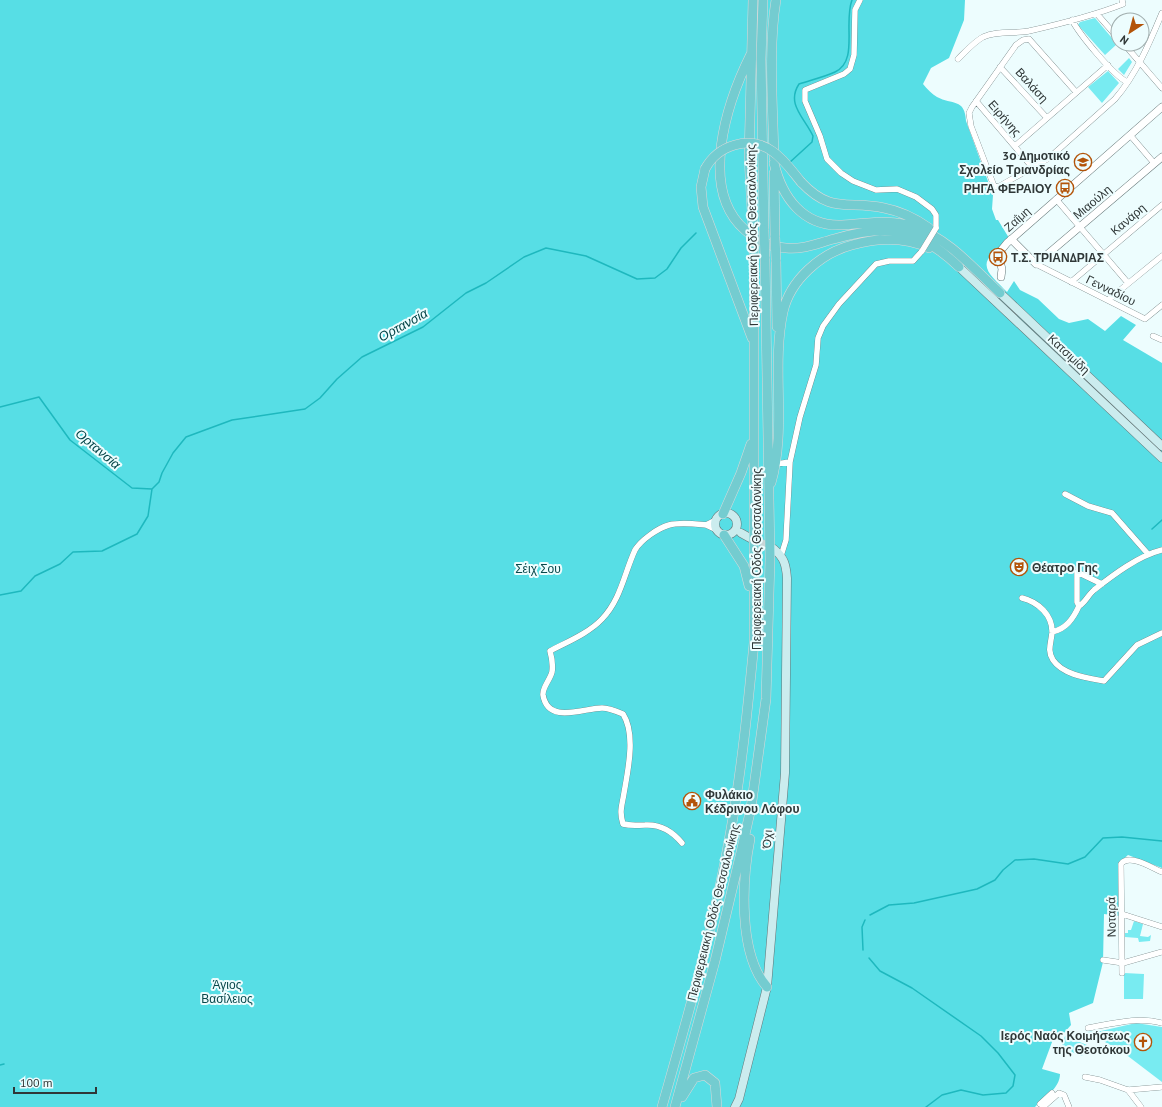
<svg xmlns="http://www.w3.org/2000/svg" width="1162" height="1107" font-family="'PT Sans',sans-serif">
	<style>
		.green { fill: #78ebf1 }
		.forest { fill: #57dee5 }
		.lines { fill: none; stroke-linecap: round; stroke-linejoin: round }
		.stream { stroke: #1eb8be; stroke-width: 1.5 }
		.secondary-tunnel { stroke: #c7d5d6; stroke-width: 8; stroke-dasharray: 8 4; stroke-linecap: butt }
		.minor-casing { stroke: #637576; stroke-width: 6 }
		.tertiary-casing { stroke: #637576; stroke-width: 8 }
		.secondary-casing { stroke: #637576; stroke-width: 9 }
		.trunk-casing { stroke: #dadbdb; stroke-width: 10 }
		.minor { stroke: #fff; stroke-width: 5.5 }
		.tertiary { stroke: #fff; stroke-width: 7 }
		.secondary { stroke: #cbecee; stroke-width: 8 }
		.trunk { stroke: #74ccd0; stroke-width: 9 }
		.minor-bridge-casing { stroke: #637576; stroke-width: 6; stroke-linecap: butt }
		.trunk-bridge-casing { stroke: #dadbdb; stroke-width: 10; stroke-linecap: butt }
		.minor-bridge { stroke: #fff; stroke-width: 5.5 }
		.trunk-bridge { stroke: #74ccd0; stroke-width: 9 }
		.labels { text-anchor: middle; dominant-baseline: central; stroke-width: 4; stroke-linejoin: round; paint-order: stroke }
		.street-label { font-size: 12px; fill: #2f3737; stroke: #edfdfe }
		.poi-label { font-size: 12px; font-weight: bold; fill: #2f3737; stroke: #edfdfe; text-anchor: end }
		.park-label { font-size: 12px; fill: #09484b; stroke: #edfdfe }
		.water-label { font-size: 13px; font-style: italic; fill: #034447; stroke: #edfdfe }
	</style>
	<rect width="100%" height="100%" fill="#edfdfe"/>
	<path class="green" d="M 1095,18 L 1117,44 L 1105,55 L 1078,25 L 1080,22 Z
		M 1129,58 L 1132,62 L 1124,75 L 1118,69 Z
		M 1108,71 L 1119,83 L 1102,103 L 1088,87 Z
		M 1134,921 L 1143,924 L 1140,936 L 1148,937 L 1151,935 L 1150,941 L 1139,942 L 1138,938 L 1125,937 L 1125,933 L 1128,933 L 1128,930 L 1131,930 Z
		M 1124,973 L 1144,974 L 1143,999 L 1124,999 Z
		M 1136,1023 L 1162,1027 L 1162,1082 L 1120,1050 L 1086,1032 L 1101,1031 Z
		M 1065,1036 L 1087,1045 L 1082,1056 L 1061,1048 Z"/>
	<path class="forest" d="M 0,0 L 965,0 L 964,20 L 949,58 L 931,68 L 923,84 C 927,89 932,94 937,97 C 952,105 965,98 966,121 L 993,195 L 992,209 L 996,220 L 998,220 L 1009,238 C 1005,241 1001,247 998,250 C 974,265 993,277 1007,292 L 1014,281 L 1020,290 L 1038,299 L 1059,319 L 1069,323 L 1088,319 L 1105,331 L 1121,316 L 1136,325 L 1123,340 L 1162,363 L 1162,868 L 1128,855 L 1118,864 L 1120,916 L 1104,914 L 1103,962 L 1093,1003 L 1069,1013 L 1071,1025 L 1064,1033 L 1055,1034 L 1042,1069 L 1060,1074 C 1060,1088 1044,1098 1035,1107 L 0,1107 Z"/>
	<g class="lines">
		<path class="stream" d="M 789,163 L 812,142 L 813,136 C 804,117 786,104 799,84 C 811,80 824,77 835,72 C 859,61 843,23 852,0
			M 0,407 L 39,397 L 70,440 L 132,488 L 152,489 L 159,482 L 162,473 L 173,453 L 186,437 L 232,420 L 305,409 L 320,398 L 337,379 L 362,357 L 423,327 L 466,293 L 486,283 L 524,257 L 546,248 L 586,256 L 637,279 L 655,278 L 667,269 L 681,248 L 696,233
			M 1152,529 L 1162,520
			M 0,595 L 21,591 L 35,576 L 60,564 L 73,552 L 102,551 L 137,534 L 148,516 L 152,489
			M 870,915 L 889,905 L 914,903 L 977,889 L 995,880 L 1003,870 L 1015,860 L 1034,859 L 1068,864 L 1085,857 L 1103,838 L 1122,837 L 1162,841
			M 863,950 L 862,927 L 865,920
			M 869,958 L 880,971 L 912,988 L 981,1036 L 998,1053 L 1015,1075 L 1013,1086 L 1006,1093 L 983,1095 L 961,1090 L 942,1095 L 926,1107
			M 0,1065 L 4,1064"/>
		<path class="secondary-tunnel" d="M 750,538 L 774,549"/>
		<defs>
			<path id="minor" d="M 860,0 L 855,10 L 854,55 L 850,69 L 844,74 L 805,90 L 805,101 L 820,136 L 827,159 L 841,173 L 853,181 L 876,190 L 897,189 L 916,197 L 932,209 L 936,215 L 936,228
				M 1097,14 L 1118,38
				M 1072,20 C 1080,35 1112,74 1127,82
				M 1124,44 L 1162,88
				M 958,59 C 966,51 974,42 983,37 C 998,30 1013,34 1029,31 C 1060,24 1093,16 1123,4 L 1122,0
				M 1000,67 L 1047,118
				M 1076,92 L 1029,39 L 1023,40 L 1016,45 L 972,107 L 969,113 L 971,126 L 994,186 L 998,187 L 1049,158 L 1115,99 C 1136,75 1150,42 1162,13
				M 976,101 L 1033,168
				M 1130,135 L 1154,163
				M 1015,146 L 1108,65
				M 1056,199 L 1128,283
				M 1036,264 L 1145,319 L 1162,305
				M 1071,282 L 1162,205
				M 1108,300 L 1162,256
				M 1153,336 L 1162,340
				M 776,464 L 790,462
				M 1065,494 L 1088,506 L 1112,513 L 1148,554
				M 716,520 L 706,525 L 717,530
				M 781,556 L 786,540 L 790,462 L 800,417 L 816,365 L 818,338 L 823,326 L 839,304 L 876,264 L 889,261 L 913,261 L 922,251
				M 1022,598 C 1038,602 1053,615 1052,633 C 1051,643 1047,651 1053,660 C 1063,675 1088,678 1104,681 L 1137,645 L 1162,633
				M 1079,606 C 1085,603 1088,595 1094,590 C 1113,575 1138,556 1162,550
				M 1052,632 C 1066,629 1073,619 1079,606 L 1077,602 L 1077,572 L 1102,584
				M 682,843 C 673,832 660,824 645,825 C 637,825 631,826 623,824 C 619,811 622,806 624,793 C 628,770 636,734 623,714 C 616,711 609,708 602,708 C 584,708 548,725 543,695 C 542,688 550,680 552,672 C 553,665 552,658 550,651 C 567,642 589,633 602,619 C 621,599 624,574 635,550 C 641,540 658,528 669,525 C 681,522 695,524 706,525
				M 1122,914 L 1162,927
				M 1103,960 L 1123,963 L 1162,952
				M 1122,973 L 1121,864 C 1129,853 1152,868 1162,872
				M 1088,1028 C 1111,1024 1138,1016 1162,1023
				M 1085,1077 L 1100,1080 L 1128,1090 L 1162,1087
				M 1128,1090 L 1141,1107
				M 1040,1104 L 1052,1093
				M 1043,1107 L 1059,1093 L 1064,1095 L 1069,1107"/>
			<path id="tertiary" d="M 1011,239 L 1036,264 L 1162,157
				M 1001,277 L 1002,269 L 998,254 L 1007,243 L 1162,107"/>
			<path id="secondary" d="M 959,267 L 1162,458
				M 1000,293 L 1162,446
				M715 524a11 11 0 1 1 22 0a11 11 0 1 1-22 0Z
				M 741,533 L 750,538
				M 735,1107 L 739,1099 L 767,987 L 785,773 L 787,578 C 786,564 784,558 774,549"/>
			<path id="trunk" d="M 763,0 L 761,59 L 764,230
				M 751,54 C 727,102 698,189 745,230 C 756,240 771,247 786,248 C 803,250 818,243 834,239 C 889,223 917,227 959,267
				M 774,158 C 773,109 768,48 776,0
				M 774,163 C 782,197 803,227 842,225 C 867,224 889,218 914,227 C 948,238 974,269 1000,293
				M 705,169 L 701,187 L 703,207 L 752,338
				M 774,173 L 775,237
				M 801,182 C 832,215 848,200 884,208 C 900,211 916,219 929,228
				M 753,230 L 749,157 L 753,0
				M 776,260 L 777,327
				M 771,483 C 787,427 771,368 783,312 C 790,280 821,253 852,245 C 877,238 905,237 929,248
				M 723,514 L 741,473 L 751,444
				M 724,535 L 744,566 L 749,586
				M 750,839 C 742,880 738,954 767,987
				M 682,1097 L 694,1078 L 705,1075 L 715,1083 L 717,1107
				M 662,1107 C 688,1015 715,923 731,829 C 742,767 748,705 754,643 L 754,256
				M 675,1107 L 715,961 L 741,852 L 751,808 L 766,699 L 770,559 L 765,257"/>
		</defs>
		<use href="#minor" class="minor-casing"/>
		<use href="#tertiary" class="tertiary-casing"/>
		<use href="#secondary" class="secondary-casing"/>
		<use href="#trunk" class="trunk-casing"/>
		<use href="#minor" class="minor"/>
		<use href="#tertiary" class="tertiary"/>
		<use href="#secondary" class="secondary"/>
		<use href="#trunk" class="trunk"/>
		<defs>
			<path id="minor-bridge" d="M 922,251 L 936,228"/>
			<path id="trunk-bridge" d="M 705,169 C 718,145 749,135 772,151 C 784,159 792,171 801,182
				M 753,230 L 754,256
				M 764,230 L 765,257
				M 775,237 L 776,260"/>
		</defs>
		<use href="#minor-bridge" class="minor-bridge-casing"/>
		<use href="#trunk-bridge" class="trunk-bridge-casing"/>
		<use href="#minor-bridge" class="minor-bridge"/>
		<use href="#trunk-bridge" class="trunk-bridge"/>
	</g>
	<defs>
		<symbol id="school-ring" viewBox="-11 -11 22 22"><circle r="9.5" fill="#edfdfe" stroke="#b35409" stroke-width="1.5"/><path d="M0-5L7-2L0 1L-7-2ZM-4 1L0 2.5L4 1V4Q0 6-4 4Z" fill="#b35409"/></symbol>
		<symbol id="bus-ring" viewBox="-11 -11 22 22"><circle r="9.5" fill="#edfdfe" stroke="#b35409" stroke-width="1.5"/><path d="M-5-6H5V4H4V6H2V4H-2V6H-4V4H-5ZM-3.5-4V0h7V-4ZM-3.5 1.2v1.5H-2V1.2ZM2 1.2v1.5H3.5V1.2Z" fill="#b35409"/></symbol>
		<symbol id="theatre-ring" viewBox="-11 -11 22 22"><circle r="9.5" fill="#edfdfe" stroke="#b35409" stroke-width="1.5"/><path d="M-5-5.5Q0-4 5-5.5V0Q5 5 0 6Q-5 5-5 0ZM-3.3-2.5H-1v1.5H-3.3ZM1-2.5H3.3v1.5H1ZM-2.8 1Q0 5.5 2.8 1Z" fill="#b35409"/></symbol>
		<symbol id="civic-ring" viewBox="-11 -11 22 22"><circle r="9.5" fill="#edfdfe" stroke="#b35409" stroke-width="1.5"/><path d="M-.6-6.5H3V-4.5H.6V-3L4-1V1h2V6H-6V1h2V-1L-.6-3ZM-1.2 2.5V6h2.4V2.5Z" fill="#b35409"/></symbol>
		<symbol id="church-ring" viewBox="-11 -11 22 22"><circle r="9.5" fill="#edfdfe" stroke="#b35409" stroke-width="1.5"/><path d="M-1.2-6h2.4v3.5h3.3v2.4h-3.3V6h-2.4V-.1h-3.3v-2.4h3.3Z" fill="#b35409"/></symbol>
	</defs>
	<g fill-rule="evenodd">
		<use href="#school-ring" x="1073" y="152" width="20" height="20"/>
		<use href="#bus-ring" x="1055" y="178" width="20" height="20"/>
		<use href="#bus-ring" x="988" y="247" width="20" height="20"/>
		<use href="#theatre-ring" x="1009" y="557" width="20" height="20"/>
		<use href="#civic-ring" x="682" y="791" width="20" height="20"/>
		<use href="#church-ring" x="1133" y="1032" width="20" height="20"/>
	</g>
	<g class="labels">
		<g class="street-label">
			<text transform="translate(1032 85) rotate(48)">Βαλάση</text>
			<text transform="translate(1005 118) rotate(49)">Ειρήνης</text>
			<text transform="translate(1092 202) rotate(-40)">Μιαούλη</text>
			<text transform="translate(1017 219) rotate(-42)">Ζαΐμη</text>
			<text transform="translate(1128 219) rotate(-40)">Κανάρη</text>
			<text transform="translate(752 235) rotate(-91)">Περιφερειακή Οδός Θεσσαλονίκης</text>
			<text transform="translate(1111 290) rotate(26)">Γενναδίου</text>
			<text transform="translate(1069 354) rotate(43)">Κατσιμίδη</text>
			<text transform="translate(756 559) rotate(-90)">Περιφερειακή Οδός Θεσσαλονίκης</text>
			<text transform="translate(767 839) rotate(-86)">Όχι</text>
			<text transform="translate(713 912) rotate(-76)">Περιφερειακή Οδός Θεσσαλονίκης</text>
			<text transform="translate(1111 917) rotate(-91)">Νοταρά</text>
		</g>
		<g class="poi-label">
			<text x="1070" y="155">3ο Δημοτικό<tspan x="1070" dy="14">Σχολείο Τριανδρίας</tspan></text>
			<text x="1052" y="188">ΡΗΓΑ ΦΕΡΑΙΟΥ</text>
			<text x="1011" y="257" text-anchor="start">Τ.Σ. ΤΡΙΑΝΔΡΙΑΣ</text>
			<text x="1032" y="567" text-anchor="start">Θέατρο Γης</text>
			<text x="705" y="794" text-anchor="start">Φυλάκιο<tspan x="705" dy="14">Κέδρινου Λόφου</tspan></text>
			<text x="1130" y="1035">Ιερός Ναός Κοιμήσεως<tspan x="1130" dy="14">της Θεοτόκου</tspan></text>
		</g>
		<g class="park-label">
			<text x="538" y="568">Σέιχ Σου</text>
			<text x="227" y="984">Άγιος<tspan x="227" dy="14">Βασίλειος</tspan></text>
		</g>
		<g class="water-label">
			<text transform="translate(403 325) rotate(-29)">Ορτανσία</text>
			<text transform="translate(98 449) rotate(40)">Ορτανσία</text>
		</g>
	</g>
	<g transform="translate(1130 32) rotate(216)"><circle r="19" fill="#edfdfe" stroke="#a1aeae"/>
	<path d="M0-3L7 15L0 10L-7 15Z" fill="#b35409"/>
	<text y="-6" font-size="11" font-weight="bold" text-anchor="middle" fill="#2f3737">N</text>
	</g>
	<path d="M14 1087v6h82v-6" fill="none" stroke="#2f3737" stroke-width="2"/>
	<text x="20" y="1087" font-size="12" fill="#2f3737" stroke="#edfdfe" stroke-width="3" paint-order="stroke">100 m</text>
</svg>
